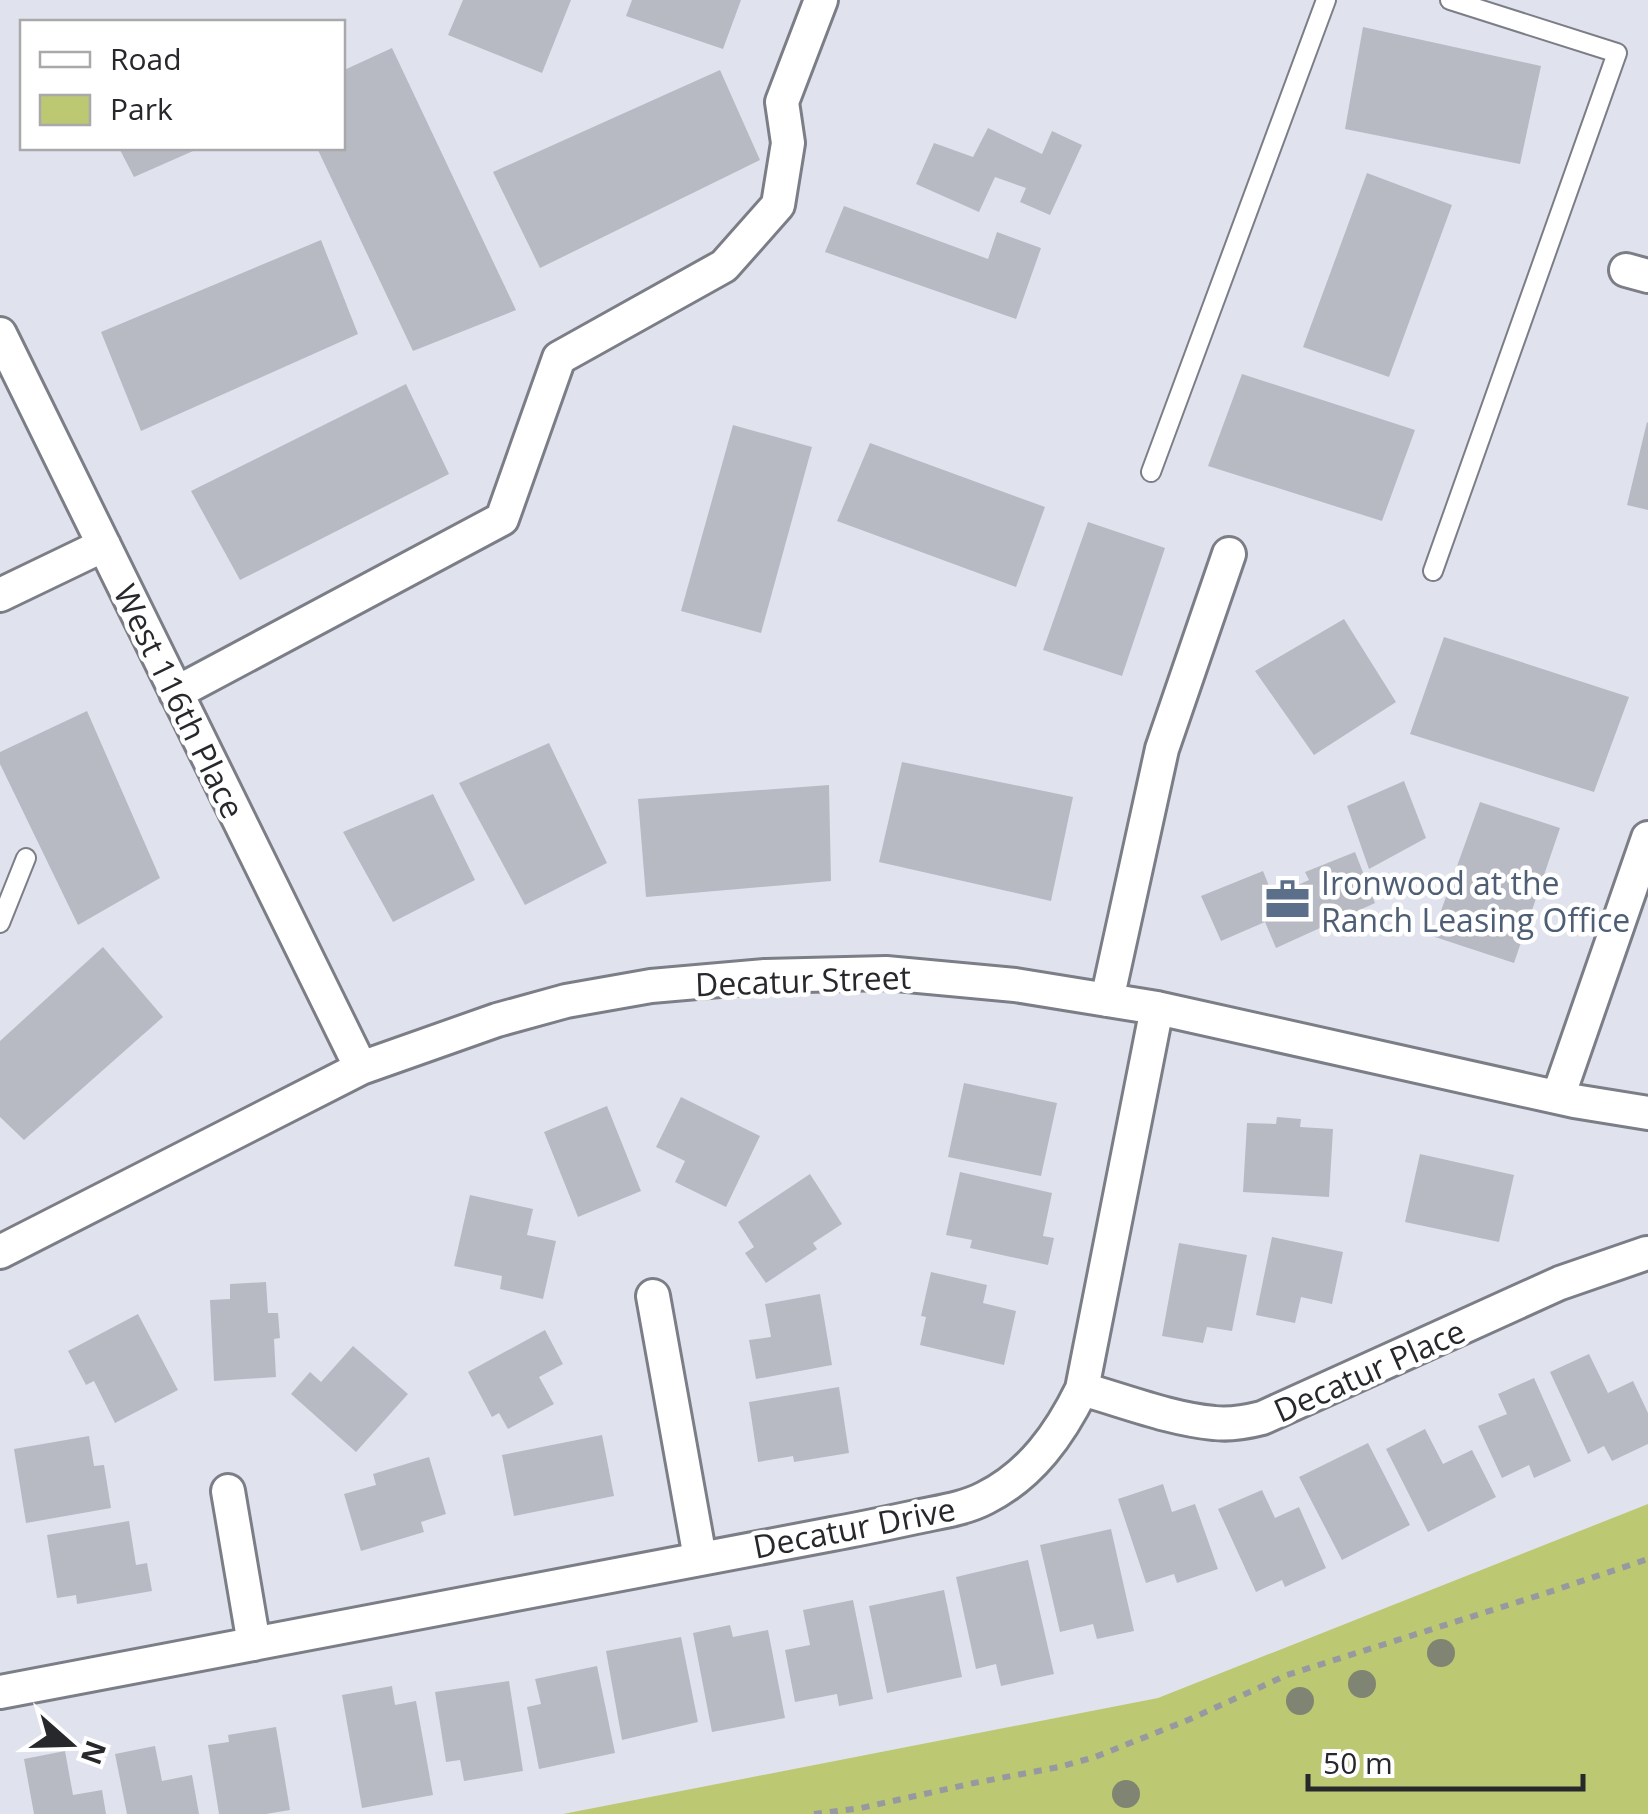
<svg xmlns="http://www.w3.org/2000/svg" width="1648" height="1814" font-family="'Open Sans',sans-serif">
	<style>
		.green { fill: #bdc872 }
		.building { fill: #b7bac3 }
		.lines { fill: none; stroke-linecap: round; stroke-linejoin: round }
		.service-casing { stroke: #7b7e86; stroke-width: 22 }
		.minor-casing { stroke: #7b7e86; stroke-width: 38 }
		.path { stroke: #9799a1; stroke-width: 6; stroke-dasharray: 8 8; stroke-linecap: butt }
		.service { stroke: #fff; stroke-width: 18 }
		.minor { stroke: #fff; stroke-width: 32 }
		.tree { fill: #808472 }
		.labels { text-anchor: middle; dominant-baseline: central; stroke-width: 9; stroke-linejoin: round; paint-order: stroke }
		.street-label { font-size: 32px; fill: #27282c; stroke: #fff }
		.service-label { font-size: 32px; fill: #4e5e75; stroke: #fff; text-anchor: start }
	</style>
	<rect width="100%" height="100%" fill="#e0e3ed"/>
	<path class="green" d="M 1648,1504 L 1648,1814 L 563,1814 L 1158,1698 Z"/>
	<path class="building" d="M 463,0 L 571,0 L 542,73 L 448,35 Z
		M 632,0 L 741,0 L 723,49 L 626,16 Z
		M 1363,27 L 1541,66 L 1520,164 L 1345,129 Z
		M 392,48 L 516,310 L 413,351 L 317,148 L 342,148 L 342,71 Z
		M 720,70 L 760,160 L 540,268 L 493,172 Z
		M 988,128 L 1042,154 L 1052,131 L 1082,145 L 1050,215 L 1020,202 L 1026,188 L 995,177 L 979,212 L 916,184 L 934,143 L 973,157 Z
		M 119,148 L 200,148 L 134,177 Z
		M 1367,173 L 1452,205 L 1389,377 L 1303,347 Z
		M 844,206 L 988,259 L 997,232 L 1041,248 L 1016,319 L 825,252 Z
		M 321,240 L 358,334 L 141,431 L 101,332 Z
		M 1242,374 L 1415,430 L 1382,521 L 1208,466 Z
		M 406,384 L 449,474 L 240,580 L 191,491 Z
		M 1647,422 L 1648,423 L 1648,510 L 1627,505 Z
		M 733,425 L 812,447 L 761,633 L 681,611 Z
		M 870,443 L 1045,507 L 1016,587 L 837,521 Z
		M 1088,522 L 1165,548 L 1122,676 L 1043,650 Z
		M 1344,619 L 1396,702 L 1314,755 L 1255,671 Z
		M 1444,637 L 1629,697 L 1594,792 L 1410,734 Z
		M 87,711 L 160,878 L 78,925 L 0,764 L 0,752 Z
		M 549,743 L 607,863 L 525,905 L 459,783 Z
		M 902,762 L 1073,797 L 1051,901 L 879,862 Z
		M 1404,781 L 1426,838 L 1369,869 L 1347,806 Z
		M 829,785 L 831,881 L 646,897 L 638,799 Z
		M 433,794 L 475,880 L 393,922 L 343,832 Z
		M 1480,802 L 1560,828 L 1514,963 L 1432,936 Z
		M 1355,852 L 1375,903 L 1276,948 L 1265,922 L 1221,941 L 1201,896 L 1263,871 L 1273,896 L 1309,880 L 1305,872 Z
		M 103,947 L 163,1017 L 24,1140 L 0,1117 L 0,1041 Z
		M 964,1083 L 1057,1103 L 1041,1176 L 948,1157 Z
		M 681,1097 L 760,1136 L 726,1207 L 675,1182 L 685,1161 L 656,1147 Z
		M 607,1106 L 641,1191 L 578,1217 L 544,1132 Z
		M 1277,1117 L 1301,1119 L 1300,1127 L 1333,1129 L 1329,1197 L 1243,1192 L 1247,1123 L 1276,1124 Z
		M 1420,1154 L 1514,1175 L 1499,1242 L 1405,1222 Z
		M 960,1172 L 1052,1193 L 1043,1236 L 1054,1238 L 1048,1265 L 970,1248 L 972,1240 L 946,1235 Z
		M 810,1174 L 842,1224 L 813,1243 L 817,1249 L 766,1283 L 745,1253 L 754,1247 L 738,1222 Z
		M 470,1195 L 533,1209 L 527,1235 L 556,1241 L 543,1299 L 500,1289 L 502,1276 L 454,1266 Z
		M 1272,1237 L 1343,1252 L 1332,1304 L 1301,1297 L 1295,1323 L 1256,1315 Z
		M 1179,1243 L 1247,1255 L 1232,1331 L 1207,1327 L 1203,1343 L 1162,1336 Z
		M 931,1272 L 987,1285 L 983,1303 L 1016,1311 L 1004,1365 L 920,1345 L 926,1317 L 921,1316 Z
		M 266,1282 L 268,1313 L 278,1313 L 280,1338 L 274,1339 L 276,1377 L 214,1381 L 210,1300 L 230,1299 L 230,1284 Z
		M 820,1294 L 832,1365 L 756,1379 L 749,1340 L 771,1337 L 765,1304 Z
		M 138,1314 L 178,1390 L 115,1423 L 94,1381 L 86,1385 L 68,1351 Z
		M 545,1330 L 563,1364 L 539,1377 L 554,1404 L 508,1429 L 499,1413 L 492,1417 L 468,1372 Z
		M 353,1346 L 408,1394 L 356,1452 L 291,1394 L 310,1372 L 321,1382 Z
		M 1589,1354 L 1608,1393 L 1633,1381 L 1648,1413 L 1648,1444 L 1612,1461 L 1604,1446 L 1588,1454 L 1550,1372 Z
		M 1534,1378 L 1571,1461 L 1534,1478 L 1529,1465 L 1502,1478 L 1478,1426 L 1507,1414 L 1498,1394 Z
		M 839,1387 L 849,1453 L 794,1462 L 793,1456 L 758,1462 L 749,1402 Z
		M 1425,1429 L 1443,1464 L 1472,1450 L 1496,1497 L 1428,1532 L 1386,1449 Z
		M 602,1435 L 614,1496 L 514,1516 L 502,1455 Z
		M 89,1436 L 94,1466 L 104,1465 L 111,1508 L 26,1523 L 14,1449 Z
		M 1368,1443 L 1410,1525 L 1342,1560 L 1299,1477 Z
		M 429,1457 L 446,1514 L 421,1522 L 424,1532 L 361,1551 L 344,1494 L 376,1485 L 373,1474 Z
		M 1163,1484 L 1172,1512 L 1195,1504 L 1218,1569 L 1177,1583 L 1174,1574 L 1146,1583 L 1118,1499 Z
		M 1262,1490 L 1275,1518 L 1299,1507 L 1326,1568 L 1285,1587 L 1282,1580 L 1256,1592 L 1218,1509 Z
		M 129,1521 L 136,1565 L 147,1563 L 152,1591 L 77,1604 L 76,1595 L 57,1598 L 47,1535 Z
		M 1111,1529 L 1134,1631 L 1097,1639 L 1093,1624 L 1060,1632 L 1040,1545 Z
		M 1028,1560 L 1054,1674 L 1001,1686 L 996,1664 L 976,1669 L 956,1577 Z
		M 944,1590 L 962,1677 L 887,1693 L 869,1606 Z
		M 853,1600 L 873,1699 L 839,1706 L 837,1694 L 795,1702 L 785,1650 L 810,1645 L 803,1610 Z
		M 730,1625 L 733,1637 L 768,1630 L 785,1718 L 712,1732 L 693,1633 Z
		M 681,1637 L 698,1722 L 622,1740 L 606,1651 Z
		M 597,1666 L 615,1753 L 539,1769 L 527,1707 L 541,1704 L 535,1679 Z
		M 509,1681 L 523,1771 L 464,1781 L 460,1760 L 446,1762 L 435,1692 Z
		M 392,1686 L 395,1705 L 416,1701 L 433,1795 L 362,1808 L 342,1695 Z
		M 276,1727 L 290,1810 L 266,1814 L 219,1814 L 208,1745 L 229,1742 L 228,1735 Z
		M 155,1746 L 162,1781 L 192,1775 L 199,1814 L 127,1814 L 115,1754 Z
		M 65,1751 L 73,1795 L 102,1790 L 106,1814 L 34,1814 L 24,1759 Z"/>
	<g class="lines">
		<defs>
			<path id="service" d="M 1151,472 L 1326,0
				M 1433,571 L 1617,53 L 1450,0
				M 0,923 L 26,858"/>
			<path id="minor" d="M 1626,270 L 1648,276
				M 0,334 L 361,1068
				M 0,595 L 104,545
				M 176,693 L 502,519 L 559,358 L 724,266 L 778,205 L 788,143 L 782,102 L 821,0
				M 1107,1000 L 1162,749 L 1229,554
				M 1558,1097 L 1648,838
				M 0,1252 L 361,1068 L 497,1020 L 566,1001 L 651,986 L 765,976 L 886,973 L 1015,985 L 1157,1008 L 1574,1101 L 1648,1113
				M 653,1296 L 700,1558
				M 1082,1389 C 1125,1401 1170,1419 1214,1423 C 1231,1425 1246,1422 1262,1418 L 1560,1283 L 1647,1253
				M 228,1491 L 254,1644
				M 0,1692 L 832,1534 C 860,1529 888,1523 916,1517 C 939,1512 964,1509 985,1498 C 1031,1475 1060,1434 1082,1389 L 1157,1008"/>
		</defs>
		<use href="#service" class="service-casing"/>
		<use href="#minor" class="minor-casing"/>
		<path class="path" d="M 814,1814 L 861,1808 L 974,1783 L 1059,1767 L 1095,1757 L 1188,1720 L 1287,1675 L 1540,1595 L 1648,1559"/>
		<use href="#service" class="service"/>
		<use href="#minor" class="minor"/>
	</g>
	<g class="tree">
		<circle cx="1441" cy="1653" r="14"/>
		<circle cx="1362" cy="1684" r="14"/>
		<circle cx="1300" cy="1701" r="14"/>
		<circle cx="1126" cy="1794" r="14"/>
	</g>
	<defs>
		<symbol id="office-bare" viewBox="-9 -9 18 18"><path d="M-6-3h4V-5.5h4V-3h4V5H-6ZM-1-4.5V-3h2v-1.5ZM-6 0V1H6V0Z" fill="#5c6f8a" stroke="#fff" stroke-width="2.5" paint-order="stroke"/></symbol>
	</defs>
	<g fill-rule="evenodd">
		<use href="#office-bare" x="1256" y="868" width="63" height="63"/>
	</g>
	<g class="labels">
		<g class="street-label">
			<text transform="translate(180 701) rotate(64)">West 116th Place</text>
			<text transform="translate(803 980) rotate(-2)">Decatur Street</text>
			<text transform="translate(1369 1370) rotate(-24)">Decatur Place</text>
			<text transform="translate(854 1527) rotate(-11)">Decatur Drive</text>
		</g>
		<g class="service-label">
			<text x="1321" y="882">Ironwood at the<tspan x="1321" dy="37">Ranch Leasing Office</tspan></text>
		</g>
	</g>
	<rect x="20" y="20" width="325" height="130" fill="#ffffff" stroke="#a9a9ab" stroke-width="2.5"/>
	<rect x="40" y="52" width="50" height="15" fill="#ffffff" stroke="#a9a9ab" stroke-width="2.5"/>
	<text x="110" y="70" font-size="30" fill="#27282c">Road</text>
	<rect x="40" y="95" width="50" height="30" fill="#bdc872" stroke="#a9a9ab" stroke-width="2.5"/>
	<text x="110" y="120" font-size="30" fill="#27282c">Park</text>
	<g transform="translate(70 1744) rotate(110)" stroke="#ffffff" stroke-width="8" paint-order="stroke">
	<path d="M0-8L18 38L0 25L-18 38Z" fill="#27282c"/>
	<text y="-15" font-size="28" font-weight="bold" text-anchor="middle" fill="#27282c">N</text>
	</g>
	<path d="M1308 1774v15h275v-15" fill="none" stroke="#27282c" stroke-width="5"/>
	<text x="1323" y="1774" font-size="30" fill="#27282c" stroke="#ffffff" stroke-width="8" paint-order="stroke">50 m</text>
</svg>
